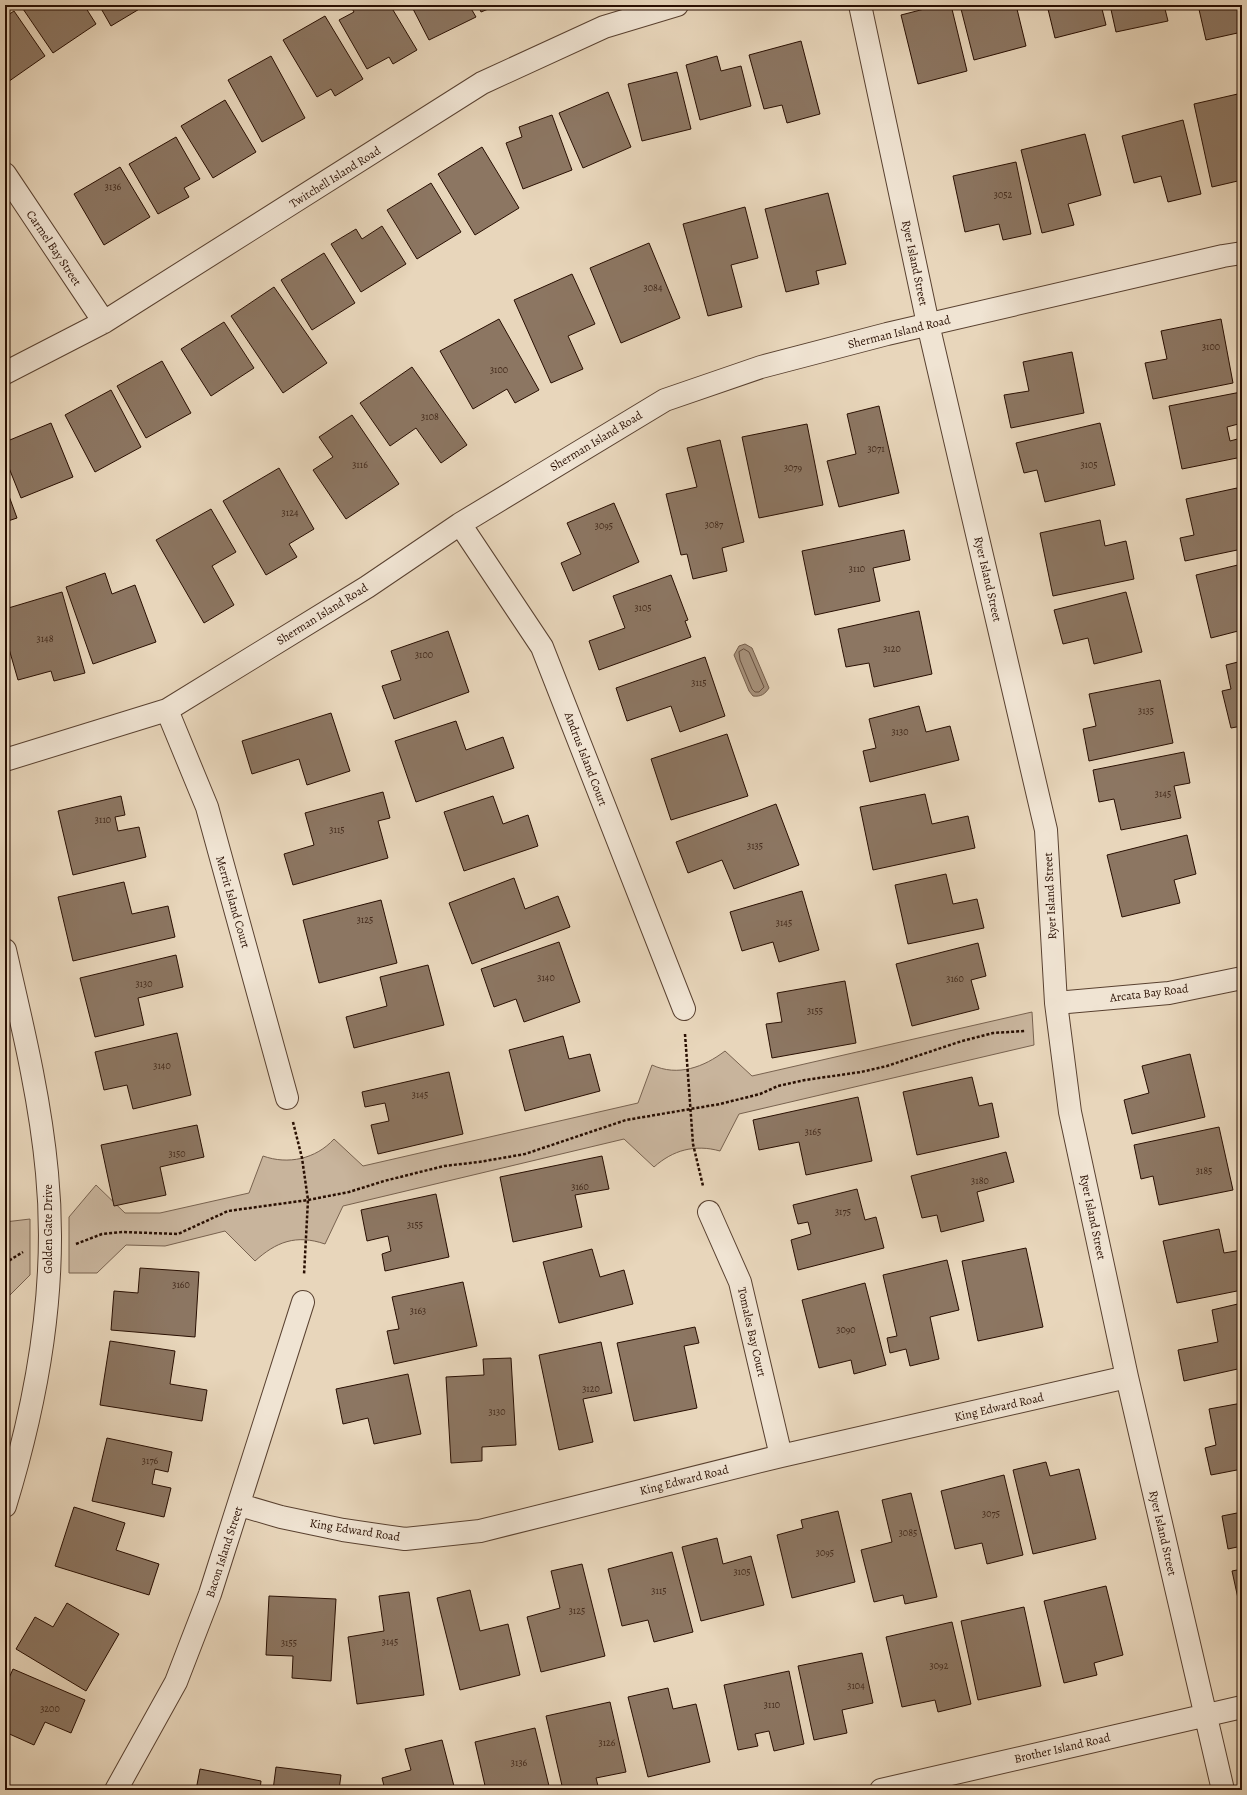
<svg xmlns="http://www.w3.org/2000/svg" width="1247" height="1795" font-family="Alegreya,serif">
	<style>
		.green { fill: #c8b49c; stroke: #78624f }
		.water { fill: #a7927c; stroke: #755e4b }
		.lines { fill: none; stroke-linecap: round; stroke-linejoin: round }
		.shore { stroke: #68503f; stroke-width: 1 }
		.building { fill: #8c7662; stroke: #290f02 }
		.minor-casing { stroke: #594130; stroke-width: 24 }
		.tertiary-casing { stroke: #594130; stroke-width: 24 }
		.path { stroke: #290f02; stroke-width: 2.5; stroke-dasharray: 3 2; stroke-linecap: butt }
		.minor { stroke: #f0e4d3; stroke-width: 22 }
		.tertiary { stroke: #f0e4d3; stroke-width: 22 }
		.labels { text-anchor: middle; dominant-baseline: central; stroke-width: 3; stroke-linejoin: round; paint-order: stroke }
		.number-label { font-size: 10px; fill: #42291a }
		.street-label { font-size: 12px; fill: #290f02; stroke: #f0e4d3 }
	</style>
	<rect width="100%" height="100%" fill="#e8d6bb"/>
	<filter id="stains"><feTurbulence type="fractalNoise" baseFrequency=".005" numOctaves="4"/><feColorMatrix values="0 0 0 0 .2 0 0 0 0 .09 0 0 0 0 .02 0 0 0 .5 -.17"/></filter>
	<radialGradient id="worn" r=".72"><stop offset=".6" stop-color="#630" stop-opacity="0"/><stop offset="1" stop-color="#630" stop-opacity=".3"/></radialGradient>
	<path class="green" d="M 1032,1012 L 1034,1045 L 739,1114 L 720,1151 C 695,1144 673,1150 654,1167 L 624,1139 L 343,1206 L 325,1244 C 296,1234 276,1242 255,1261 L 225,1231 L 165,1246 L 126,1245 L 97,1273 L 69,1273 L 69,1217 L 96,1185 L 125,1213 L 160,1213 L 249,1193 L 263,1156 C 288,1165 316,1159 334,1139 L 363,1166 L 638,1103 L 652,1065 C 678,1077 704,1067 725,1051 L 752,1076 Z
		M 30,1219 L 30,1275 L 5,1300 L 5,1222 Z"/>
	<path class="water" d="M 745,644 L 752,648 L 769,688 C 765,694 761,697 753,696 L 749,691 L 734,655 L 739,646 Z"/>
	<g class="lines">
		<path class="shore" d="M 744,649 L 749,652 L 764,687 L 759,692 L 755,692 L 752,689 L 740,660 L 739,652 Z"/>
	</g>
	<path class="building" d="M 84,5 L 96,24 L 53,53 L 21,6 Z
		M 99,5 L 146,5 L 111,26 Z
		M 350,5 L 390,5 L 417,50 L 393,64 L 389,57 L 367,69 L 339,20 L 354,12 Z
		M 411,5 L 469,5 L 476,17 L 429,40 Z
		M 478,5 L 498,5 L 481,12 Z
		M 940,5 L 951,5 L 967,71 L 918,84 L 901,15 Z
		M 960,5 L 1016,5 L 1026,46 L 974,60 Z
		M 1047,5 L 1101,5 L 1106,25 L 1055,38 Z
		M 1110,5 L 1164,5 L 1168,21 L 1116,32 Z
		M 1198,5 L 1242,5 L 1242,32 L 1206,40 Z
		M 14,11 L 45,56 L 5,84 L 5,17 Z
		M 325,16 L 363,79 L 335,96 L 331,89 L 317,97 L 283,40 Z
		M 801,41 L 820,114 L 787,123 L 782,105 L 764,109 L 749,55 Z
		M 271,56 L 305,118 L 262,142 L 228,80 Z
		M 717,56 L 721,71 L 741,66 L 751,106 L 700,120 L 686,65 Z
		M 677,72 L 691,129 L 642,141 L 628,84 Z
		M 608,92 L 631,147 L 583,168 L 559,113 Z
		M 1242,93 L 1242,180 L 1212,187 L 1194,104 Z
		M 225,100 L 256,152 L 213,178 L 181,126 Z
		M 552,115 L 572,170 L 523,189 L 506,143 L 522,137 L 519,127 Z
		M 1183,120 L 1201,194 L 1168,202 L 1161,176 L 1134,183 L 1122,136 Z
		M 1085,134 L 1101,195 L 1068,204 L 1074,225 L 1042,233 L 1021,150 Z
		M 176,137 L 200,179 L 184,188 L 189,197 L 158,214 L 129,164 Z
		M 482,147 L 519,208 L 475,235 L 438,174 Z
		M 1016,162 L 1031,234 L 1003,240 L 999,224 L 965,232 L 953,176 Z
		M 120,167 L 150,217 L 104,245 L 74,194 Z
		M 431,183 L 461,232 L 417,259 L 387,210 Z
		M 828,193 L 846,264 L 816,271 L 819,284 L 786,292 L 765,209 Z
		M 745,207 L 758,258 L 731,265 L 742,307 L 708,316 L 683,224 Z
		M 382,226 L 406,264 L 361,292 L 331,244 L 356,229 L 362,239 Z
		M 649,243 L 680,318 L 621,343 L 590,268 Z
		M 324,253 L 355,303 L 312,330 L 281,280 Z
		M 572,274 L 595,324 L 568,336 L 583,369 L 551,383 L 514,300 Z
		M 274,287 L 327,363 L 283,393 L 231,316 Z
		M 499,319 L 539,390 L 515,403 L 507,389 L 473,409 L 440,351 Z
		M 1221,319 L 1233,383 L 1153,399 L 1145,363 L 1167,359 L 1161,331 Z
		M 224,322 L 254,368 L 211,396 L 181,349 Z
		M 1072,352 L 1084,413 L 1011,428 L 1004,395 L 1029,391 L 1023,362 Z
		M 162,361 L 191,413 L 146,438 L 117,386 Z
		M 412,367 L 467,445 L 441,463 L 416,428 L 390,446 L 360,403 Z
		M 111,390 L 141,447 L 95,472 L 65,415 Z
		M 1241,392 L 1242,423 L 1227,427 L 1230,441 L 1241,438 L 1242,457 L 1182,469 L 1169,406 Z
		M 879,406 L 899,493 L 839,507 L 827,461 L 856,454 L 847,414 Z
		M 352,415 L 399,484 L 346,519 L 313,470 L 333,457 L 319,437 Z
		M 51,423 L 73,477 L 21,498 L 5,458 L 5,442 Z
		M 1100,423 L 1115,485 L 1045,502 L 1037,470 L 1024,473 L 1016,443 Z
		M 807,424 L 823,505 L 759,518 L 742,437 Z
		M 720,440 L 744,542 L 722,548 L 727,571 L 693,579 L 687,554 L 681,555 L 666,494 L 697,487 L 687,448 Z
		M 279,468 L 314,529 L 289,544 L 297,557 L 266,575 L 223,501 Z
		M 5,485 L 17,518 L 5,522 Z
		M 1237,488 L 1242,512 L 1242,549 L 1185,561 L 1180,538 L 1194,535 L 1186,499 Z
		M 614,503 L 639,562 L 573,591 L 561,563 L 581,554 L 567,523 Z
		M 211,509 L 236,552 L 212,566 L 234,605 L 204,623 L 156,540 Z
		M 1100,520 L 1105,546 L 1126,541 L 1134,579 L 1053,596 L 1040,533 Z
		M 904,530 L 910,560 L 873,568 L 880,601 L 815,615 L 802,551 Z
		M 1242,564 L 1242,630 L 1211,638 L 1196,575 Z
		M 105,573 L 112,594 L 135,585 L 156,642 L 93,664 L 66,587 Z
		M 671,575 L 688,620 L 685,621 L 691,637 L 599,670 L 589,641 L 625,628 L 613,596 Z
		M 62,592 L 85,673 L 54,681 L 51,671 L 18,680 L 5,635 L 5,609 Z
		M 1126,592 L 1142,652 L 1094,664 L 1088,638 L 1063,644 L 1054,610 Z
		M 919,611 L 932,674 L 874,687 L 869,663 L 846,667 L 838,629 Z
		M 448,631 L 469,692 L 394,719 L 382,686 L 401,680 L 391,651 Z
		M 705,657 L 725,716 L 680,732 L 671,706 L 627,721 L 616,688 Z
		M 1242,661 L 1242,726 L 1231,728 L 1222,691 L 1231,689 L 1226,665 Z
		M 1160,680 L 1173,743 L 1089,761 L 1083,729 L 1096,726 L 1089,694 Z
		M 919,706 L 926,732 L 950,726 L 959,760 L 870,782 L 863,751 L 876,748 L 869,719 Z
		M 331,713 L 350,771 L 307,785 L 299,759 L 252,774 L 242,741 Z
		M 456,721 L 466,750 L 503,737 L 514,768 L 416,802 L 395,741 Z
		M 727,734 L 748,796 L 671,820 L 651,759 Z
		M 1184,752 L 1190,783 L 1174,786 L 1181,818 L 1121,830 L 1114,799 L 1099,802 L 1093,770 Z
		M 383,792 L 390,818 L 378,821 L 388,858 L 293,885 L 284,854 L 314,845 L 305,813 Z
		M 925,794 L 932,824 L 968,816 L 975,848 L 873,870 L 860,807 Z
		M 121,796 L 125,815 L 115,817 L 118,831 L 139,827 L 146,857 L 73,875 L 58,811 Z
		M 493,796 L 503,824 L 528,815 L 538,846 L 464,871 L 444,812 Z
		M 776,804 L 799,865 L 734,889 L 722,860 L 688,873 L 676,842 Z
		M 1187,835 L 1196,874 L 1174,880 L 1180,903 L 1122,917 L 1107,855 Z
		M 946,874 L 953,904 L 977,899 L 984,928 L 908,944 L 895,885 Z
		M 514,878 L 525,909 L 558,896 L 570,927 L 472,964 L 449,903 Z
		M 124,882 L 132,914 L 168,906 L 175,937 L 73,961 L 58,897 Z
		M 802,891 L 819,950 L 779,962 L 773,942 L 742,951 L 730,912 Z
		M 381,900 L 397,963 L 319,983 L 303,920 Z
		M 559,942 L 580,1002 L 524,1022 L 516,999 L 494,1007 L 481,969 Z
		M 978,943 L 986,976 L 971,980 L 979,1009 L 912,1026 L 896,964 Z
		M 176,955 L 183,987 L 138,998 L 144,1025 L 95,1037 L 80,978 Z
		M 428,965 L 444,1025 L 354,1048 L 346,1017 L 387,1006 L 380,977 Z
		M 845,981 L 856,1043 L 772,1058 L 766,1024 L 782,1022 L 777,993 Z
		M 177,1033 L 191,1095 L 133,1109 L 127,1085 L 104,1090 L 95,1052 Z
		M 563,1036 L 569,1059 L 590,1054 L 600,1091 L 525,1111 L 509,1050 Z
		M 1190,1054 L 1205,1117 L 1132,1134 L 1124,1100 L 1149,1093 L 1142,1066 Z
		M 449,1072 L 463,1134 L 378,1154 L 371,1125 L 389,1121 L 385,1103 L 365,1107 L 362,1092 Z
		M 972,1077 L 979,1106 L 992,1103 L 999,1137 L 917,1155 L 903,1092 Z
		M 858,1097 L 872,1161 L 806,1175 L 799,1142 L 759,1150 L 753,1120 Z
		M 197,1125 L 204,1157 L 160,1167 L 166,1195 L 114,1206 L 101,1145 Z
		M 1219,1127 L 1233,1190 L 1159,1205 L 1153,1176 L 1141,1179 L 1134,1145 Z
		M 1006,1152 L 1014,1182 L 977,1192 L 984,1221 L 941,1232 L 937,1215 L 922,1218 L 911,1176 Z
		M 602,1156 L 609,1189 L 575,1195 L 582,1227 L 513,1242 L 500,1177 Z
		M 857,1189 L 865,1220 L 876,1217 L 884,1248 L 798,1270 L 791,1240 L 811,1234 L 808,1222 L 798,1224 L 793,1205 Z
		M 436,1194 L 449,1257 L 385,1271 L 382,1254 L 391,1251 L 388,1236 L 367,1241 L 361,1210 Z
		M 1219,1229 L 1224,1253 L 1242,1250 L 1242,1290 L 1177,1303 L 1163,1241 Z
		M 1026,1248 L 1043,1327 L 978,1341 L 962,1261 Z
		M 592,1249 L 600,1277 L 624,1270 L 633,1304 L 559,1323 L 543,1262 Z
		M 947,1260 L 959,1310 L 930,1317 L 939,1359 L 910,1366 L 906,1349 L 890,1353 L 887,1338 L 897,1336 L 883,1275 Z
		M 140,1268 L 199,1272 L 195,1337 L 111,1330 L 114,1291 L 138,1293 Z
		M 463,1282 L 477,1346 L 394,1364 L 387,1331 L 399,1329 L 392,1297 Z
		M 865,1283 L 886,1365 L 854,1374 L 851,1360 L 819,1368 L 802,1300 Z
		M 1242,1303 L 1242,1368 L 1184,1381 L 1178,1350 L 1218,1342 L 1212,1310 Z
		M 695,1327 L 699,1343 L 684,1346 L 697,1408 L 634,1421 L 617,1343 Z
		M 110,1341 L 175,1351 L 170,1384 L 207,1390 L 202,1421 L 100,1405 Z
		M 601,1342 L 612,1393 L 583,1399 L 593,1442 L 559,1450 L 539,1355 Z
		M 511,1358 L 516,1445 L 482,1447 L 482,1461 L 451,1463 L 446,1377 L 484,1375 L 483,1359 Z
		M 408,1374 L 421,1434 L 374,1444 L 368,1418 L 343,1424 L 336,1389 Z
		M 1242,1403 L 1242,1469 L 1211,1475 L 1205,1448 L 1216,1445 L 1209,1409 Z
		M 107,1438 L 172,1452 L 168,1472 L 155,1469 L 152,1484 L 171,1488 L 164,1517 L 92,1501 Z
		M 1046,1462 L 1050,1476 L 1079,1469 L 1096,1539 L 1033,1554 L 1013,1470 Z
		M 1004,1475 L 1023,1555 L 987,1564 L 982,1543 L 955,1549 L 941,1491 Z
		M 911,1493 L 937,1597 L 905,1604 L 903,1595 L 874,1602 L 861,1550 L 892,1542 L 882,1500 Z
		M 74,1507 L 125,1523 L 116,1550 L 159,1564 L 149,1595 L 55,1566 Z
		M 838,1511 L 855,1582 L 792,1598 L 777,1535 L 803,1528 L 801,1520 Z
		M 1242,1512 L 1242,1546 L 1228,1549 L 1222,1516 Z
		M 717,1538 L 723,1564 L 751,1556 L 764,1605 L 701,1621 L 682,1547 Z
		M 672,1552 L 693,1632 L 654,1642 L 648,1620 L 622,1626 L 608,1569 Z
		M 582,1564 L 605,1656 L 541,1672 L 527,1617 L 560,1608 L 551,1571 Z
		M 1242,1569 L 1242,1602 L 1239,1603 L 1232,1571 Z
		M 1106,1586 L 1123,1655 L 1094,1663 L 1097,1675 L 1064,1683 L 1044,1601 Z
		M 470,1590 L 480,1631 L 508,1624 L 520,1675 L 460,1690 L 437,1598 Z
		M 409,1592 L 424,1695 L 357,1704 L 348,1637 L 384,1631 L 379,1596 Z
		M 269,1596 L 336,1599 L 331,1681 L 292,1678 L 293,1656 L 266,1655 Z
		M 67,1603 L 119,1634 L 86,1691 L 16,1649 L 35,1617 L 53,1627 Z
		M 1024,1607 L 1041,1686 L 978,1700 L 961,1621 Z
		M 952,1622 L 971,1704 L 938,1712 L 935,1700 L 902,1707 L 886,1637 Z
		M 862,1653 L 873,1703 L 842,1710 L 847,1733 L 814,1740 L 798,1666 Z
		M 13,1669 L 85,1700 L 71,1733 L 45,1722 L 34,1745 L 5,1732 L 5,1687 Z
		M 789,1671 L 804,1744 L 774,1751 L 769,1731 L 755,1734 L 758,1746 L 738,1750 L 724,1685 Z
		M 668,1688 L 673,1709 L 696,1704 L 710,1762 L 648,1777 L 628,1697 Z
		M 610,1702 L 626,1772 L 596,1778 L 599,1790 L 563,1790 L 546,1716 Z
		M 535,1728 L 550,1790 L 517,1790 L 516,1787 L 502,1790 L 486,1790 L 475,1742 Z
		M 442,1740 L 455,1790 L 385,1790 L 382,1778 L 411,1770 L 405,1749 Z
		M 276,1767 L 341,1775 L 339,1790 L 273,1790 Z
		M 200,1769 L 261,1781 L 260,1790 L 196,1790 Z"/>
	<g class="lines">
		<defs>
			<path id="minor" d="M 860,5 L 928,324 L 1046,830 L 1056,1003 L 1070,1112 L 1127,1377 L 1223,1790
				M 5,174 L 104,322
				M 5,373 L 104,322 L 482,83 L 604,27 L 677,5
				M 460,524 L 542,647 L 684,1009
				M 167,710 L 207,807 L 287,1098
				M 5,760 L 167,710 L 367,587 L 460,524 L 665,400 L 761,367 L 887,334 L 1223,256 L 1242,253
				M 1056,1003 L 1169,993 L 1242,978
				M 709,1212 L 740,1282 L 781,1456
				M 240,1505 L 281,1517 L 343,1530 L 405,1539 L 480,1531 L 781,1456 L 1127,1377
				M 116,1790 L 176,1682 L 210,1594 L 303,1302
				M 881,1790 L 1242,1707"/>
			<path id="tertiary" d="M 5,950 C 22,1024 40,1097 47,1173 C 58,1286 38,1398 5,1506"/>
		</defs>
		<use href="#minor" class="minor-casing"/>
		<use href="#tertiary" class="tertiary-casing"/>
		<path class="path" d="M 685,1034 L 693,1144 L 703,1186
			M 293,1122 L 302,1158 L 308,1200 L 304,1275
			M 76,1244 L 102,1234 L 123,1232 L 178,1234 L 228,1211 L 308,1200 L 349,1192 L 384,1181 L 444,1166 L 479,1162 L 525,1154 L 626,1120 L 720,1104 L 760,1094 L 778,1086 L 805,1080 L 861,1072 L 887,1066 L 962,1041 L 993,1033 L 1025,1031
			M 5,1263 L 23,1252"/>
		<use href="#minor" class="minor"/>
		<use href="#tertiary" class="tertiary"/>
	</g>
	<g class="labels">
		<g class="number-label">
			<text x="113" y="186">3136</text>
			<text x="1003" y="194">3052</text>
			<text x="653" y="287">3084</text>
			<text x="1211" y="346">3100</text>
			<text x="499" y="369">3100</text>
			<text x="430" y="416">3108</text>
			<text x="876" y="448">3071</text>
			<text x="360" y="464">3116</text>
			<text x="1089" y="464">3105</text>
			<text x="793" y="467">3079</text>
			<text x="290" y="512">3124</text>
			<text x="714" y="524">3087</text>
			<text x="604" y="525">3095</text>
			<text x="857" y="568">3110</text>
			<text x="643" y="607">3105</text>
			<text x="45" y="638">3148</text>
			<text x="892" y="648">3120</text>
			<text x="424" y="654">3100</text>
			<text x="699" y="682">3115</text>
			<text x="1146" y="710">3135</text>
			<text x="900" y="731">3130</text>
			<text x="1163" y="793">3145</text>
			<text x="103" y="819">3110</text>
			<text x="337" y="829">3115</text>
			<text x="755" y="845">3135</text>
			<text x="365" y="919">3125</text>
			<text x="784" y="922">3145</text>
			<text x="546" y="977">3140</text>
			<text x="955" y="978">3160</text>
			<text x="144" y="983">3130</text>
			<text x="815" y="1010">3155</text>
			<text x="162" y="1065">3140</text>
			<text x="420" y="1094">3145</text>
			<text x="813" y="1131">3165</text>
			<text x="177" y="1153">3150</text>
			<text x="1204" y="1170">3185</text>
			<text x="980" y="1180">3180</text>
			<text x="580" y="1186">3160</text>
			<text x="843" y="1211">3175</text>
			<text x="415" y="1224">3155</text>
			<text x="181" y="1284">3160</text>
			<text x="418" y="1310">3163</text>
			<text x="846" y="1329">3090</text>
			<text x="591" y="1388">3120</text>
			<text x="497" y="1411">3130</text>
			<text x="150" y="1460">3176</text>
			<text x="991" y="1513">3075</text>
			<text x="908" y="1532">3085</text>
			<text x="825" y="1552">3095</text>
			<text x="742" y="1571">3105</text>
			<text x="659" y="1590">3115</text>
			<text x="577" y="1610">3125</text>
			<text x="390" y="1641">3145</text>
			<text x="289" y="1642">3155</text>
			<text x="939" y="1665">3092</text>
			<text x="856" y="1685">3104</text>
			<text x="772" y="1704">3110</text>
			<text x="50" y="1708">3200</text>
			<text x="607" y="1742">3126</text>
			<text x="519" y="1762">3136</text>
		</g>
		<g class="street-label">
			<text transform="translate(335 177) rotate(-32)">Twitchell Island Road</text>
			<text transform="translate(54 248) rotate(56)">Carmel Bay Street</text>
			<text transform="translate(915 263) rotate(78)">Ryer Island Street</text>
			<text transform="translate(899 332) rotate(-14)">Sherman Island Road</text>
			<text transform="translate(596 441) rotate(-31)">Sherman Island Road</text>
			<text transform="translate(988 579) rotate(77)">Ryer Island Street</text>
			<text transform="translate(322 614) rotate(-32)">Sherman Island Road</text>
			<text transform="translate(586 759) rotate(69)">Andrus Island Court</text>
			<text transform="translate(1050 896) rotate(-93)">Ryer Island Street</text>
			<text transform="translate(233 902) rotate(74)">Merrit Island Court</text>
			<text transform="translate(1149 993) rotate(-7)">Arcata Bay Road</text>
			<text transform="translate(1093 1217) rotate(78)">Ryer Island Street</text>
			<text transform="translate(48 1229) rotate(-90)">Golden Gate Drive</text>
			<text transform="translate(752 1332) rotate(77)">Tomales Bay Court</text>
			<text transform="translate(999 1407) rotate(-13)">King Edward Road</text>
			<text transform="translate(684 1480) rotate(-14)">King Edward Road</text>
			<text transform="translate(355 1530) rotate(9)">King Edward Road</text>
			<text transform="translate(1163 1533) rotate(77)">Ryer Island Street</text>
			<text transform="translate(224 1552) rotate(-72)">Bacon Island Street</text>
			<text transform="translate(1062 1748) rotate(-13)">Brother Island Road</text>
		</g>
	</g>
	<rect width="1247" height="1795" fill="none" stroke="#e8d6bb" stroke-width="20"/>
	<rect x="6" y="6" width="1235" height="1783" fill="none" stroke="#290f02" stroke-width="2"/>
	<rect x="10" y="10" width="1227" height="1775" fill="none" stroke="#290f02"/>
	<rect width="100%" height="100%" filter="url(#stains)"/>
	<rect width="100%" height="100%" fill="url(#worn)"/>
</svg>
